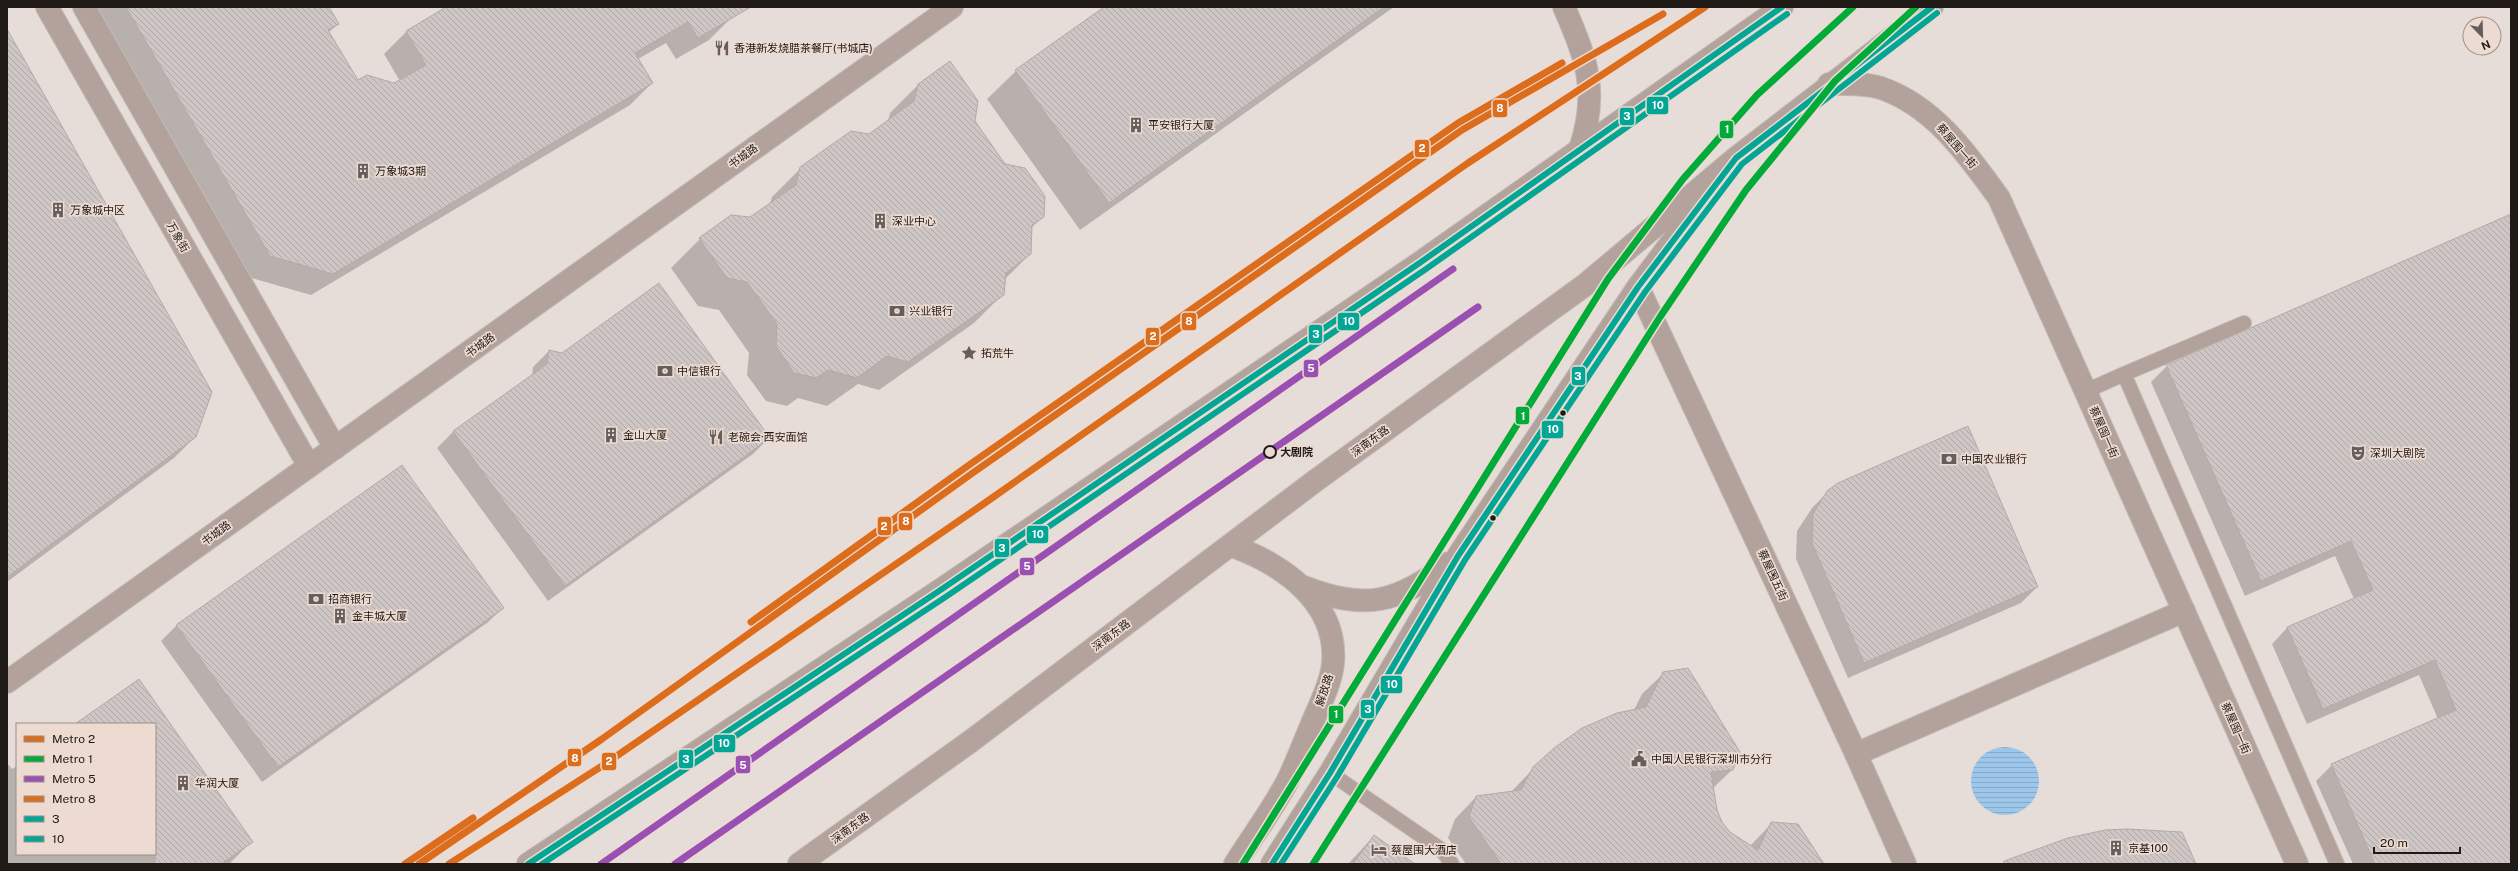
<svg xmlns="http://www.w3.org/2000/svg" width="2518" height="871" font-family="'Public Sans','Noto Sans SC',sans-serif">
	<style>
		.water { fill: url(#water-rules) }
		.shadow { fill: #0003 }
		.building { fill: url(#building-back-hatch); stroke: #b2aaa9 }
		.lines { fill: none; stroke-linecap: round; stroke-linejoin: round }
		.service-casing { stroke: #c2bbb7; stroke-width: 16 }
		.minor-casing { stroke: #c2bbb7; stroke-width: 24 }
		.tertiary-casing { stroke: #c2bbb7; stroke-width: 24 }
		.primary-casing { stroke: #c2bbb7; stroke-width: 24 }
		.service { stroke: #b3a29c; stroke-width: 14 }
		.minor { stroke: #b3a29c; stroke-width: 22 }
		.tertiary { stroke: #b3a29c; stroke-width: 22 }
		.primary { stroke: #b4a29c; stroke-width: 22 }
		.bus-1-casing { stroke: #eddbd2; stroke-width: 9 }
		.bus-2-casing { stroke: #eddbd2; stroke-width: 9 }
		.bus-1 { stroke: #03a695; stroke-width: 6 }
		.bus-2 { stroke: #03a695; stroke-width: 6 }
		.metro-1-casing { stroke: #eddbd2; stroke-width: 10 }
		.metro-2-casing { stroke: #eddbd2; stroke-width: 10 }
		.metro-3-casing { stroke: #eddbd2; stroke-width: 10 }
		.metro-4-casing { stroke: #eddbd2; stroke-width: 10 }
		.metro-1 { stroke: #db6d1c; stroke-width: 7 }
		.metro-2 { stroke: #00ab39; stroke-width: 7 }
		.metro-3 { stroke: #9950b2; stroke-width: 7 }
		.metro-4 { stroke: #db6d1c; stroke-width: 7 }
		.bus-dot { fill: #201a17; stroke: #eddbd2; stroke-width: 1.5 }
		.stop-dot { fill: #eddbd2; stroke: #201a17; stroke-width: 2 }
		.labels { text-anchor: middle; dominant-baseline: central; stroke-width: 3.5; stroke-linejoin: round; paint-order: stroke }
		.poi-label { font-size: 11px; fill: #201a17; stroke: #eddbd2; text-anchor: start }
		.street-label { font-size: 11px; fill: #201a17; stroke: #eddbd2 }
		.stop-label { font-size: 11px; font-weight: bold; fill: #201a17; stroke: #eddbd2; text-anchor: start }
		.line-badge { stroke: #eddbd2; stroke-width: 1.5 }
		.badge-label { font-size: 11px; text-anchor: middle; font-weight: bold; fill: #fff }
	</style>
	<defs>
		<pattern id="water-rules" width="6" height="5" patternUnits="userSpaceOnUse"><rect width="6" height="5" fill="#9dc7ea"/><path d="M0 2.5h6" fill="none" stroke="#87aac8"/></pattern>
		<pattern id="building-back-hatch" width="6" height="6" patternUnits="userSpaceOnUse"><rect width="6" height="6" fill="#cec6c5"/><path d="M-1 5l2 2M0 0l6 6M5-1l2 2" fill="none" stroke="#b1aaa8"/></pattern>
	</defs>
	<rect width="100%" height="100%" fill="#e7ddd8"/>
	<path class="water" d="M1971 781a34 34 0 1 1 68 0a34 34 0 1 1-68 0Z"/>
	<path class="shadow" d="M 92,7 L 328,7 L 338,24 L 328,33 L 357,82 L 394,84 L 400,81 L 384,54 L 406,32 L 448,7 L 738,7 L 731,18 L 709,40 L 676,59 L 666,43 L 638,59 L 652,83 L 630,105 L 311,295 L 248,277 Z
		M 1106,7 L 1394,7 L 1080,230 L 987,99 L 1016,71 Z
		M 7,31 L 196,436 L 174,458 L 7,582 Z
		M 919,84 L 974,122 L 1044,216 L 1031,228 L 1030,254 L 1004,280 L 1003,294 L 974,323 L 879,390 L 858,384 L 827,406 L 798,398 L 787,406 L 766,401 L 747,375 L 749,353 L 719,310 L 698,306 L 671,268 L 700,239 L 750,218 L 770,204 L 772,197 L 801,168 L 869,135 L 888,121 L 890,113 Z
		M 2511,215 L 2511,864 L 2353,864 L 2316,781 L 2332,765 L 2438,719 L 2419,675 L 2307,724 L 2272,644 L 2287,628 L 2354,599 L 2335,556 L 2245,596 L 2151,382 L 2167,366 Z
		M 549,351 L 769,438 L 753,454 L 548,601 L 437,448 L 453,432 L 532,376 L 533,367 Z
		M 1828,492 L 2037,587 L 2021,603 L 1848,678 L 1796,559 L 1797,531 L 1812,508 Z
		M 503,608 L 487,623 L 262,782 L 161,641 L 177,625 Z
		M 1664,673 L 1732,770 L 1712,789 L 1716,811 L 1721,823 L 1729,833 L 1750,846 L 1772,823 L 1820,864 L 1466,864 L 1448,838 L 1455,819 L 1476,797 L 1510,793 L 1534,768 L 1634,710 L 1642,694 Z
		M 138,680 L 252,841 L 229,864 L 7,864 L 7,763 L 12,769 L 17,766 L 17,854 L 155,854 L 155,724 L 77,724 Z
		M 1374,836 L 1413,864 L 1348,864 Z"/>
	<path class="building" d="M 126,7 L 329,7 L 339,24 L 328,30 L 358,80 L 367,75 L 394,83 L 426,65 L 406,31 L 446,7 L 751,7 L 698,38 L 688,22 L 635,53 L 653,83 L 333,274 L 270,256 Z
		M 1104,7 L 1384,7 L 1109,203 L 1015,70 Z
		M 7,29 L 212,392 L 196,437 L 7,577 Z
		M 950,61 L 978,101 L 975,121 L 1005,164 L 1025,168 L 1045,196 L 1044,217 L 1032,225 L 1031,254 L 1006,273 L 1004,295 L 908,362 L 887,356 L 857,378 L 828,370 L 816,378 L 794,373 L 776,346 L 777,324 L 747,282 L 727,278 L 699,238 L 731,215 L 750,217 L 796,185 L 800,167 L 851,131 L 869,134 L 914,101 L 918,84 Z
		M 2511,214 L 2511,864 L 2375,864 L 2331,764 L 2456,710 L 2435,660 L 2323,709 L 2287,627 L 2373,590 L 2351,541 L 2261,581 L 2166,365 Z
		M 659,283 L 770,438 L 565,586 L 453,431 L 547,364 L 549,350 L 562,353 Z
		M 1968,426 L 2038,587 L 1864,663 L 1812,543 L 1813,514 L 1827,491 L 1838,483 Z
		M 402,465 L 504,608 L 278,767 L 176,625 Z
		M 1688,668 L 1740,752 L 1733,770 L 1711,772 L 1717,810 L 1722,822 L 1730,832 L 1758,850 L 1771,822 L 1798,824 L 1824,864 L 1501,864 L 1469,817 L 1476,796 L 1521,790 L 1533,767 L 1554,748 L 1582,728 L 1617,713 L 1646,707 L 1663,672 Z
		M 139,679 L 253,842 L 221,864 L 155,864 L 155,724 L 75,724 Z
		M 2127,829 L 2182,832 L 2196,864 L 2004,864 L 2004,861 L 2068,838 L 2105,830 Z
		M 1374,835 L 1415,864 L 1353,864 Z"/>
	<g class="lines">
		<defs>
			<path id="service" d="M 2124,374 L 2244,323
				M 2086,391 L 2124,374 L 2337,864
				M 1330,773 L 1442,850 L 1452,864"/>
			<path id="minor" d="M 1856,754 L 2184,611"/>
			<path id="tertiary" d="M 47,7 L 309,466
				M 84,7 L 335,448
				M 1564,7 C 1587,60 1599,92 1580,149
				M 1829,84 C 1846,84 1865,83 1881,88 C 1934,106 1968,155 1999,198 L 2297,864
				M 1638,287 L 1856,754 L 1905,864
				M 1232,546 C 1282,564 1338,602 1333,663 C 1331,684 1319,706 1311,726 C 1303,744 1296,764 1287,782 C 1272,810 1252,837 1235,864
				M 1304,587 C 1365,611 1398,603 1449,563
				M 7,682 L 952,7
				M 1272,864 L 1330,773 L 1458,556 L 1638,287 L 1723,174"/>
			<path id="primary" d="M 528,864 L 942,589 L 1421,262 L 1782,7
				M 799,864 L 971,741 L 1315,481 L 1585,285 L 1736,158 L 1932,7"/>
		</defs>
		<use href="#service" class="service-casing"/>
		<use href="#minor" class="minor-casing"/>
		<use href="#tertiary" class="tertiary-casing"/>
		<use href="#primary" class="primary-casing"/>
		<use href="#service" class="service"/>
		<use href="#minor" class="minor"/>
		<use href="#tertiary" class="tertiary"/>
		<use href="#primary" class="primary"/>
		<defs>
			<path id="bus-1" d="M 528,864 L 942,589 L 1421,262 L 1782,7
				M 1272,864 L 1330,773 L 1458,556 L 1638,287 L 1736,158 L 1932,7"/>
			<path id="bus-2" d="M 542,864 L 947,596 L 1426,269 L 1787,14
				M 1281,864 L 1337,777 L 1465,560 L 1645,292 L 1742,164 L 1937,13"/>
		</defs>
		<use href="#bus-1" class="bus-1-casing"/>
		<use href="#bus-2" class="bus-2-casing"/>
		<use href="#bus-1" class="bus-1"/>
		<use href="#bus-2" class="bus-2"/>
		<defs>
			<path id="metro-1" d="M 751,622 L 969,465 L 1458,123 L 1562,63
				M 405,864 L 473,818
				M 449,864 L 605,764 L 982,505 L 1468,163 L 1705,7"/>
			<path id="metro-2" d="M 1243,864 L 1608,279 L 1683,179 L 1757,95 L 1853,7
				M 1313,864 L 1660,317 L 1746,190 L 1835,81 L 1916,7"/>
			<path id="metro-3" d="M 601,864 L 1453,269
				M 675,864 L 1478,307"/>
			<path id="metro-4" d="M 419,864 L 602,739 L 974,472 L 1462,130 L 1663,14"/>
		</defs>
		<use href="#metro-1" class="metro-1-casing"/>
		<use href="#metro-2" class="metro-2-casing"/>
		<use href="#metro-3" class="metro-3-casing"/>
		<use href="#metro-4" class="metro-4-casing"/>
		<use href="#metro-1" class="metro-1"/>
		<use href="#metro-2" class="metro-2"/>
		<use href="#metro-3" class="metro-3"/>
		<use href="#metro-4" class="metro-4"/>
	</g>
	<defs>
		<symbol id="restaurant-bare" viewBox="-9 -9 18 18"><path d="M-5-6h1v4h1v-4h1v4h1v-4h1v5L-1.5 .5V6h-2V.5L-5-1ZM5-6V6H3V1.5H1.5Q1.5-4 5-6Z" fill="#665e5b" stroke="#eddbd2" stroke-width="2.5" paint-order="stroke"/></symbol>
		<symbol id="building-bare" viewBox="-9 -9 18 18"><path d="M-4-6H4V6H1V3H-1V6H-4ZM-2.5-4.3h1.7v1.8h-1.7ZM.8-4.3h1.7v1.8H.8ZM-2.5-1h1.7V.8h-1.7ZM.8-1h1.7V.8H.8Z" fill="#665e5b" stroke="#eddbd2" stroke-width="2.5" paint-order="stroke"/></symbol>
		<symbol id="bank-bare" viewBox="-9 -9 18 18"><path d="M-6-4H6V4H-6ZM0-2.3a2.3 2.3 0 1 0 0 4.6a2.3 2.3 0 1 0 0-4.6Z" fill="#665e5b" stroke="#eddbd2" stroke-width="2.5" paint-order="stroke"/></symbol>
		<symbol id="sight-bare" viewBox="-9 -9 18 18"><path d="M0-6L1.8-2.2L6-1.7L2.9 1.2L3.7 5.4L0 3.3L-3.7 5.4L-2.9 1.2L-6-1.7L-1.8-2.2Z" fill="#665e5b" stroke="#eddbd2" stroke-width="2.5" paint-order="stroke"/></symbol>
		<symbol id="theatre-bare" viewBox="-9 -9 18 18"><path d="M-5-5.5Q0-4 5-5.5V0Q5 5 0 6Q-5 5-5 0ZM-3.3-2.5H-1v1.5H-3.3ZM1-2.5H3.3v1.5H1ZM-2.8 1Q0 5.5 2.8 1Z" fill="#665e5b" stroke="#eddbd2" stroke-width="2.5" paint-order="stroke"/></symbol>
		<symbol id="civic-bare" viewBox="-9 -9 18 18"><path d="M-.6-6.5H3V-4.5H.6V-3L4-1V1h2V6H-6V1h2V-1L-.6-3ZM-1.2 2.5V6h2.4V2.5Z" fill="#665e5b" stroke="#eddbd2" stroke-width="2.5" paint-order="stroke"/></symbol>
		<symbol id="hotel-bare" viewBox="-9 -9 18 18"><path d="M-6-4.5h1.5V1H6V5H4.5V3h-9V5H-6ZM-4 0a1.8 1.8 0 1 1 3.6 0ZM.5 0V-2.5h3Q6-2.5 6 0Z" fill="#665e5b" stroke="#eddbd2" stroke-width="2.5" paint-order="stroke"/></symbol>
	</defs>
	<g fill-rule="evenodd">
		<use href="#restaurant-bare" x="711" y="37" width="22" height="22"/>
		<use href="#building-bare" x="1125" y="114" width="22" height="22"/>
		<use href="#building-bare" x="352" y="160" width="22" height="22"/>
		<use href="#building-bare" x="47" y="199" width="22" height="22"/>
		<use href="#building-bare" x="869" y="210" width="22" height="22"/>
		<use href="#bank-bare" x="886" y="300" width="22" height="22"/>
		<use href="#sight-bare" x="958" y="342" width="22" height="22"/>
		<use href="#bank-bare" x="654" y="360" width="22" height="22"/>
		<use href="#building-bare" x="600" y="424" width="22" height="22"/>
		<use href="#restaurant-bare" x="705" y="426" width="22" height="22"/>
		<use href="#theatre-bare" x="2347" y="442" width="22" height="22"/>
		<use href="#bank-bare" x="1938" y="448" width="22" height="22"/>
		<use href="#bank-bare" x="305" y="588" width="22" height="22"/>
		<use href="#building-bare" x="329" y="605" width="22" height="22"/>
		<use href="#civic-bare" x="1628" y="748" width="22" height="22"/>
		<use href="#building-bare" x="172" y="772" width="22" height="22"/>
		<use href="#building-bare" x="2105" y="837" width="22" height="22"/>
		<use href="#hotel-bare" x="1368" y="839" width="22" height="22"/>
	</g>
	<g class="bus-dot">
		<circle cx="1563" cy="413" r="3.5"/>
		<circle cx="1493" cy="518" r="3.5"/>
	</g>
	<circle class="stop-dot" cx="1270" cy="452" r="6"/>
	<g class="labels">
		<g class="poi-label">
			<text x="734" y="48">香港新发烧腊茶餐厅(书城店)</text>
			<text x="1148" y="125">平安银行大厦</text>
			<text x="375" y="171">万象城3期</text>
			<text x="70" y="210">万象城中区</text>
			<text x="892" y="221">深业中心</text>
			<text x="909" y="311">兴业银行</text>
			<text x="981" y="353">拓荒牛</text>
			<text x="677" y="371">中信银行</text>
			<text x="623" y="435">金山大厦</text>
			<text x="728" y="437">老碗会·西安面馆</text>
			<text x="2370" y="453">深圳大剧院</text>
			<text x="1961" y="459">中国农业银行</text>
			<text x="328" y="599">招商银行</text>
			<text x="352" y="616">金丰城大厦</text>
			<text x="1651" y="759">中国人民银行深圳市分行</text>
			<text x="195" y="783">华润大厦</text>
			<text x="2128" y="848">京基100</text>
			<text x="1391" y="850">蔡屋围大酒店</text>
		</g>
		<g class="street-label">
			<text transform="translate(1957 146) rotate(49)">蔡屋围一街</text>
			<text transform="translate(743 156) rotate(-36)">书城路</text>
			<text transform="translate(178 237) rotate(60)">万象街</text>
			<text transform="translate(480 345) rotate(-36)">书城路</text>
			<text transform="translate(2104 432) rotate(66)">蔡屋围一街</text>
			<text transform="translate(1370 441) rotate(-36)">深南东路</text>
			<text transform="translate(216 533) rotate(-36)">书城路</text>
			<text transform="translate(1773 575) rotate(65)">蔡屋围五街</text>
			<text transform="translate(1111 635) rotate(-37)">深南东路</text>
			<text transform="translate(1324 690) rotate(-71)">解放路</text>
			<text transform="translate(2236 728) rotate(66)">蔡屋围一街</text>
			<text transform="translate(850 828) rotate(-36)">深南东路</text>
		</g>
		<g class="stop-label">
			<text x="1280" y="452">大剧院</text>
		</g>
	</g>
	<g class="line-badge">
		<rect x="1646" y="96" width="23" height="19" rx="4" fill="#03a695"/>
		<rect x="1492" y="99" width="16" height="19" rx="4" fill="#db6d1c"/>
		<rect x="1619" y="107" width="16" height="19" rx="4" fill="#03a695"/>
		<rect x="1719" y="120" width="15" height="19" rx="4" fill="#00ab39"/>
		<rect x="1414" y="139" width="16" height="19" rx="4" fill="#db6d1c"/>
		<rect x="1181" y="312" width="16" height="19" rx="4" fill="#db6d1c"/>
		<rect x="1337" y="312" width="23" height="19" rx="4" fill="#03a695"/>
		<rect x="1308" y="324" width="15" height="20" rx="4" fill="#03a695"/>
		<rect x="1145" y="327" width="15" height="19" rx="4" fill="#db6d1c"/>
		<rect x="1303" y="359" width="16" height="19" rx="4" fill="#9950b2"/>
		<rect x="1571" y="366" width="15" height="20" rx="4" fill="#03a695"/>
		<rect x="1515" y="406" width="15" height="19" rx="4" fill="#00ab39"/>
		<rect x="1541" y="420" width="23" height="19" rx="4" fill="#03a695"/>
		<rect x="898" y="512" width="15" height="19" rx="4" fill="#db6d1c"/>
		<rect x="877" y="516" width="15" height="20" rx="4" fill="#db6d1c"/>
		<rect x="1026" y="525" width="23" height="19" rx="4" fill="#03a695"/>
		<rect x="994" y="538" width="16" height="20" rx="4" fill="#03a695"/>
		<rect x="1019" y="557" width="16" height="19" rx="4" fill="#9950b2"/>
		<rect x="1380" y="675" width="23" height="19" rx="4" fill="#03a695"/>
		<rect x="1360" y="699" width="15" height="20" rx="4" fill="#03a695"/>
		<rect x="1328" y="705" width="16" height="19" rx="4" fill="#00ab39"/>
		<rect x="713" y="734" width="23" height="19" rx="4" fill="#03a695"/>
		<rect x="567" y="748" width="15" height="19" rx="4" fill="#db6d1c"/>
		<rect x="678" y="749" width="16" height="20" rx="4" fill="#03a695"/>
		<rect x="601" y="752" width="16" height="19" rx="4" fill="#db6d1c"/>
		<rect x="735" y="755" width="16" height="19" rx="4" fill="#9950b2"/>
	</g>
	<g class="badge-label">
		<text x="1658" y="109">10</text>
		<text x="1500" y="112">8</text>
		<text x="1627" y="120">3</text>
		<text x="1727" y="133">1</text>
		<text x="1422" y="152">2</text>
		<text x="1189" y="325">8</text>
		<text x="1349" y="325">10</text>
		<text x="1316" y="338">3</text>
		<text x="1153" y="340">2</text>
		<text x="1311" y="372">5</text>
		<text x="1578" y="380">3</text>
		<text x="1523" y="420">1</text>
		<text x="1553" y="433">10</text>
		<text x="906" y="525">8</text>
		<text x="884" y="530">2</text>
		<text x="1038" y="538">10</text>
		<text x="1002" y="552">3</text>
		<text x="1027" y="570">5</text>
		<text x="1392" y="688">10</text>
		<text x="1368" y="713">3</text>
		<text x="1336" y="718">1</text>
		<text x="724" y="747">10</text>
		<text x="575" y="762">8</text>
		<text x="686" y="763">3</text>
		<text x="609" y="765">2</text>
		<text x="743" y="769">5</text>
	</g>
	<rect width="2518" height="871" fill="none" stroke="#201a17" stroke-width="16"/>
	<rect x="16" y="723" width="140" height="132" fill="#eddbd2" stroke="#9b8e87"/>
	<rect x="24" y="736" width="20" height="6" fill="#db6d1c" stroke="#9b8e87"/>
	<text x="52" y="743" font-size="12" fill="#201a17">Metro 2</text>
	<rect x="24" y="756" width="20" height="6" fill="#00ab39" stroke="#9b8e87"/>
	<text x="52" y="763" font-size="12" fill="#201a17">Metro 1</text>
	<rect x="24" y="776" width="20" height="6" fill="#9950b2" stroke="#9b8e87"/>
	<text x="52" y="783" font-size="12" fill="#201a17">Metro 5</text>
	<rect x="24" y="796" width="20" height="6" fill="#db6d1c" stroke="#9b8e87"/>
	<text x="52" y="803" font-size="12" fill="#201a17">Metro 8</text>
	<rect x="24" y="816" width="20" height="6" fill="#03a695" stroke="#9b8e87"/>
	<text x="52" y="823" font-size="12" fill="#201a17">3</text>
	<rect x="24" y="836" width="20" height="6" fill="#03a695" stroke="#9b8e87"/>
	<text x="52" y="843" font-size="12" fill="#201a17">10</text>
	<g transform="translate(2482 36) rotate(157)"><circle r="19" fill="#eddbd2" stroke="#9b8e87"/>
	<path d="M0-3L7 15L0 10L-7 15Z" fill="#665e5b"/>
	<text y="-6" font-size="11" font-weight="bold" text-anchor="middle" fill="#201a17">N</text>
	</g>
	<path d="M2374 847v6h86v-6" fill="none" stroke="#201a17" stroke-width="2"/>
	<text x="2380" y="847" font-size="12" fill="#201a17" stroke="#eddbd2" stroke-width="3" paint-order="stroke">20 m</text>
</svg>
